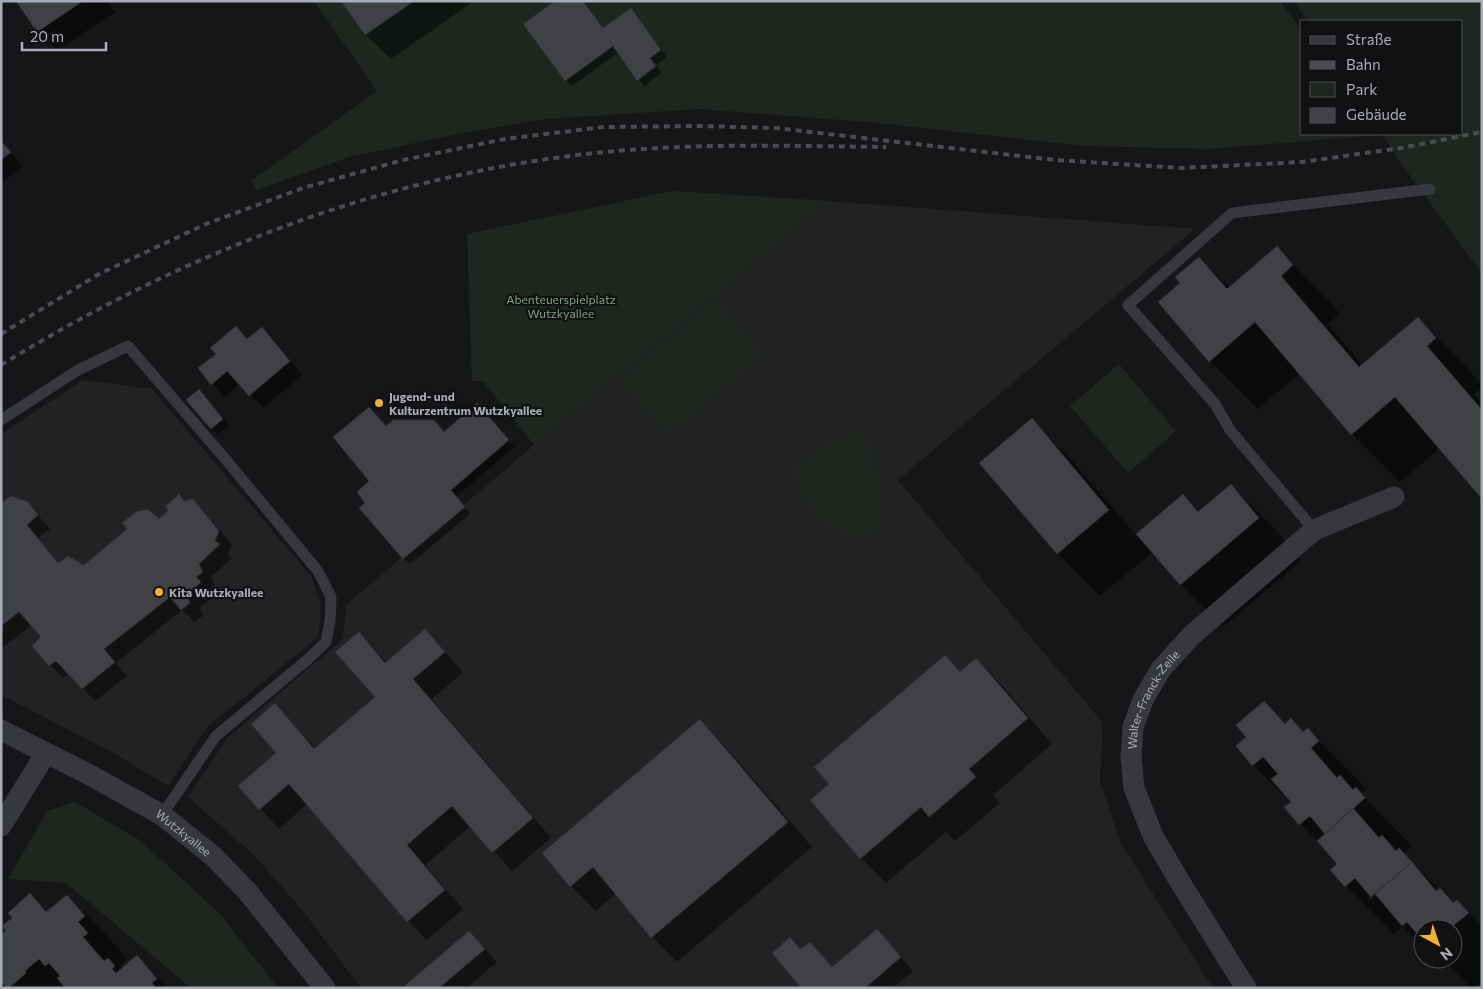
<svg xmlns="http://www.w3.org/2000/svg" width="1483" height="989" font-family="Commissioner,sans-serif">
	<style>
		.built { fill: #222225 }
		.green { fill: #1e261f }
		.shadow { fill: #0007; fill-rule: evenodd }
		.building { fill: #404145; stroke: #303034 }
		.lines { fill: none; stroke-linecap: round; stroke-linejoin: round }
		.service { stroke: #37383d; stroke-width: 11 }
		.minor { stroke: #37383d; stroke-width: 21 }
		.rail { stroke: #4a4c52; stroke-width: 4; stroke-dasharray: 6 5; stroke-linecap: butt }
		.poi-dot { fill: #f2b134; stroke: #111113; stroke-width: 2 }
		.labels { text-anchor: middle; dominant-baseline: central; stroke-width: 4.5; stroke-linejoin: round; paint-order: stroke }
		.park-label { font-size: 12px; fill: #7fa381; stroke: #111113 }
		.poi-label { font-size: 12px; font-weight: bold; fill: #a8adb8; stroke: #111113; text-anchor: start }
		.street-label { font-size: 12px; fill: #a8adb8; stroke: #111113 }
	</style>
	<rect width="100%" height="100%" fill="#161618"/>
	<path class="built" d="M 829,201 L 1195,229 L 898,480 L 1103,723 L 1100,780 L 1120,842 L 1213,988 L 361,988 L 303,911 L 255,856 L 188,797 L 228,737 L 343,639 L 346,605 L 534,445 Z
		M 83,380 L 152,389 L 312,577 L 321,607 L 318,637 L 206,728 L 168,786 L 110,751 L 1,695 L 1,434 Z"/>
	<path class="green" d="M 314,1 L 1280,1 L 1302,31 L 1302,134 L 1378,134 L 1379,135 L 1208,149 L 1083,146 L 879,123 L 700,109 L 544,119 L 458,134 L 349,157 L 257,190 L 251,181 L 377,91 Z
		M 1294,1 L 1482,1 L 1482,273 L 1402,165 L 1382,134 L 1462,134 L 1462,21 L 1307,21 Z
		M 672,191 L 829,201 L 534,445 L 483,381 L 472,381 L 467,234 Z
		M 717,299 L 763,354 L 667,435 L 620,380 Z
		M 1119,364 L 1176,431 L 1128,473 L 1070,406 Z
		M 862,429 L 871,449 L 876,473 L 883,515 L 870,538 L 850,535 L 814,518 L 793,469 L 824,445 Z
		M 75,802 L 141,841 L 220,914 L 278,988 L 191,988 L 66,883 L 8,879 L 47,811 Z"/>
	<path class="shadow" d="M 18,1 L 107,1 L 115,12 L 57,50 L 38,31 Z
		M 343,1 L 474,1 L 391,59 L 366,35 Z
		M 557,1 L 584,1 L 604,29 L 630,9 L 667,57 L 656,65 L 662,73 L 644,86 L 619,52 L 572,86 L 566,80 Z
		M 1,141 L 23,166 L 1,183 Z
		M 1277,248 L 1325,296 L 1340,314 L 1328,324 L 1363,366 L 1418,318 L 1466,367 L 1482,385 L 1482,388 L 1474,394 L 1482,403 L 1482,497 L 1440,448 L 1400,482 L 1352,434 L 1300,373 L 1258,409 L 1210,361 L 1182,283 L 1199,258 L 1230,288 Z
		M 236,328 L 248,340 L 262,328 L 275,341 L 302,375 L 263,408 L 240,383 L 225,397 L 200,368 L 218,354 Z
		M 205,397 L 229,426 L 218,434 L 211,428 Z
		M 483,411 L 514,447 L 456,497 L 470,514 L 410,564 L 403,558 L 367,503 L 371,481 L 387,427 L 445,433 Z
		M 1032,420 L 1074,463 L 1136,535 L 1183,495 L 1200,512 L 1231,485 L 1274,528 L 1301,561 L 1223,627 L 1181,584 L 1153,552 L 1100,596 L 1058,554 L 981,463 Z
		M 193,500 L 232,544 L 228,554 L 232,558 L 211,577 L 215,585 L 208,590 L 213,596 L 200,608 L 203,616 L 195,622 L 182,610 L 116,663 L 127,676 L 95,701 L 69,674 L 63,678 L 50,665 L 42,637 L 32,625 L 1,649 L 1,504 L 27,503 L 50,529 L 38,538 L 59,563 L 84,566 L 159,521 L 185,502 Z
		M 425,630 L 463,672 L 432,699 L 551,838 L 512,871 L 471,826 L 425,865 L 463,909 L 427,940 L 408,921 L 307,804 L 279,829 L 240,786 L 277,753 L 275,705 L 316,749 L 376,697 L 359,633 L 387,663 Z
		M 945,656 L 961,672 L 976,659 L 1001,684 L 1052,744 L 993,795 L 1000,803 L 955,841 L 946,832 L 886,883 L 861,858 L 812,800 L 831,784 Z
		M 1264,703 L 1286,724 L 1291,719 L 1305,733 L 1308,730 L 1356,778 L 1366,789 L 1361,794 L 1412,846 L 1404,854 L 1454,904 L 1457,901 L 1482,926 L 1482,980 L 1473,988 L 1471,988 L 1449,966 L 1446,968 L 1437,959 L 1453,959 L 1453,929 L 1423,929 L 1423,945 L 1420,944 L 1403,927 L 1394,935 L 1331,870 L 1339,864 L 1286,808 L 1291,803 L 1253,765 L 1248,737 ZM 1407,864 L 1409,866 L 1369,901 L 1367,899 Z
		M 700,720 L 724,745 L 812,847 L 677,962 L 652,937 L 616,893 L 596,911 L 571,886 Z
		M 30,895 L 48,912 L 67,896 L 110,939 L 127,959 L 120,965 L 123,969 L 137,957 L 168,988 L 9,988 L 7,931 L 14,918 Z
		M 877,930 L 913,971 L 893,988 L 803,988 L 790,939 L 801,950 L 833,968 Z
		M 469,932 L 497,962 L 467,988 L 403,988 Z"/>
	<path class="building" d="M 16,1 L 83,1 L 37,32 Z
		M 341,1 L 414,1 L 365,35 Z
		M 555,1 L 583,1 L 603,28 L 631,8 L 661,50 L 650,58 L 656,66 L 637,81 L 613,46 L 565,81 L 523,24 Z
		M 1,141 L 11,152 L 1,160 Z
		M 1277,246 L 1293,265 L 1281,276 L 1359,367 L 1418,317 L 1436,338 L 1427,346 L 1482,410 L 1482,499 L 1395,397 L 1351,435 L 1255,322 L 1209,362 L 1158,302 L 1180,283 L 1175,277 L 1199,257 L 1227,289 Z
		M 236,326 L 247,339 L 262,327 L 290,361 L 249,396 L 227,371 L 211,385 L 198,368 L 216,354 L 210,348 Z
		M 199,389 L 223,419 L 211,429 L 186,400 Z
		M 477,403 L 509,440 L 451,490 L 465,507 L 403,559 L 359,508 L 365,503 L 357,492 L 369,481 L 333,437 L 369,407 L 386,426 L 393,420 L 434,420 L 444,432 Z
		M 1032,418 L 1109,510 L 1057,554 L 979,463 Z
		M 1231,484 L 1259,518 L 1180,585 L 1136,534 L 1183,494 L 1198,512 Z
		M 179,494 L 184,501 L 193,499 L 219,531 L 215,541 L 220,544 L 199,564 L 203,572 L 196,577 L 201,582 L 187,595 L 190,603 L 181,610 L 170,597 L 104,649 L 115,662 L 82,689 L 56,661 L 49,666 L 32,646 L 41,637 L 19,612 L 1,626 L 1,503 L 11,496 L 28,502 L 38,515 L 27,525 L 58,563 L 68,556 L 84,565 L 127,529 L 122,523 L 136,512 L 148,509 L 159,519 L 168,511 L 166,506 Z
		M 425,629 L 445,652 L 413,679 L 533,818 L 492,853 L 452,806 L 407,845 L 445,890 L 407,922 L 289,784 L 259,810 L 238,786 L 276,753 L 251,724 L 275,703 L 314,749 L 375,697 L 335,652 L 359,632 L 385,663 Z
		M 945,655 L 960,672 L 976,658 L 1028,718 L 969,769 L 976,777 L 929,817 L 921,807 L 860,859 L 810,800 L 829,784 L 814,767 Z
		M 1264,701 L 1285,724 L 1291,718 L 1303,732 L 1308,728 L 1319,741 L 1311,748 L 1337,778 L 1340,775 L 1353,790 L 1356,787 L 1365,798 L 1325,834 L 1310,816 L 1299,825 L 1284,807 L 1291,802 L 1271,779 L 1278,774 L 1263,757 L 1252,766 L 1236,746 L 1246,737 L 1236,725 Z
		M 700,719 L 788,822 L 651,938 L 593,867 L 570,887 L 542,853 Z
		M 1353,808 L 1379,838 L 1382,835 L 1396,851 L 1399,848 L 1412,862 L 1371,897 L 1355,878 L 1345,887 L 1330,870 L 1337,864 L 1317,841 Z
		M 1412,862 L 1436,891 L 1440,888 L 1453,903 L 1457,900 L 1469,913 L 1449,929 L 1423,929 L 1423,941 L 1407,922 L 1402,926 L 1375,894 Z
		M 30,893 L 46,912 L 67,895 L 85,916 L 78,922 L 88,933 L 83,937 L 104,961 L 108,958 L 115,966 L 112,969 L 116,973 L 137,955 L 157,979 L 152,983 L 156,988 L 65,988 L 57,978 L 60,976 L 49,963 L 45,966 L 39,959 L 25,971 L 26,973 L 9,988 L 7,988 L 1,981 L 1,934 L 6,931 L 2,926 L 12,918 L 8,913 Z
		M 877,929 L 901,957 L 865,988 L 801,988 L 772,953 L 790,937 L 800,949 L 810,942 L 832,967 Z
		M 469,931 L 485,949 L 439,988 L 402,988 Z"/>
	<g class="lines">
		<path class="service" d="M 1,420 L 78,370 L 128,346 L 227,461 L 318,571 L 331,597 L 330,621 L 326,642 L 307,660 L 216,736 L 162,815
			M 1314,530 L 1230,430 L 1215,404 L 1128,305 L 1232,213 L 1430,189"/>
		<g class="minor">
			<path id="s1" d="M 1,730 L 88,774 L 162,815 L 213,856 L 247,891 L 325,988"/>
			<path d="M 1,826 L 46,753"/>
			<path id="s2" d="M 1246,988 L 1180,882 L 1153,836 L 1134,788 L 1131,757 L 1133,727 L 1143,700 L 1161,669 L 1191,636 L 1314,530 L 1394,497"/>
		</g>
		<path class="rail" d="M 1,334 L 99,274 L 206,224 L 303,188 L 403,160 L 505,139 L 603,127 L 703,126 L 775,128 L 1055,160 L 1182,168 L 1302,162 L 1401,148 L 1482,132
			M 1,365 C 173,259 368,181 570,156 C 675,142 781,146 886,147"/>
	</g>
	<g class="poi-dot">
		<circle cx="379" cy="403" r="5"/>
		<circle cx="159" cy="592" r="5"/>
	</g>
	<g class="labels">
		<g class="park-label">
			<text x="561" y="299">Abenteuerspielplatz<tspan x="561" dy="14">Wutzkyallee</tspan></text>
		</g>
		<g class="poi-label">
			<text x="389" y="396">Jugend- und<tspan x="389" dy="14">Kulturzentrum Wutzkyallee</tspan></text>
			<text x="169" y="592">Kita Wutzkyallee</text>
		</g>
		<g class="street-label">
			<text stroke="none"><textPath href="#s2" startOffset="324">Walter-Franck-Zeile</textPath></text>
			<text stroke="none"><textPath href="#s1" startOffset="210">Wutzkyallee</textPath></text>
		</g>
	</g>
	<rect width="1483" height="989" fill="none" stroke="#a8adb8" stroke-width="5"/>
	<rect x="1300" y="20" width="162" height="115" fill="#111113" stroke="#4d4f55"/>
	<rect x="1310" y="36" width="25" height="8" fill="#37383d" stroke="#4d4f55"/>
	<text x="1346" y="45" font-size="15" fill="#a8adb8">Straße</text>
	<rect x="1310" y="61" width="25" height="8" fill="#4a4c52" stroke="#4d4f55"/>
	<text x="1346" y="70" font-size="15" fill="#a8adb8">Bahn</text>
	<rect x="1310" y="82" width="25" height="15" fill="#1e261f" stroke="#4d4f55"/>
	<text x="1346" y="95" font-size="15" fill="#a8adb8">Park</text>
	<rect x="1310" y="108" width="25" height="15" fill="#404145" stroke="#4d4f55"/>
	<text x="1346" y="120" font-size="15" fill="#a8adb8">Gebäude</text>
	<g transform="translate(1438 944) rotate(140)"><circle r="24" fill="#111113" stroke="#4d4f55"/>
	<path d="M0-4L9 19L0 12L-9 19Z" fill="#f2b134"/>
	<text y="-8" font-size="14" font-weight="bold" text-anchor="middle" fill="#a8adb8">N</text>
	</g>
	<path d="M22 42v8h84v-8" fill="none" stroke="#a8adb8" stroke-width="2.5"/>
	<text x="30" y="42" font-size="15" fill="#a8adb8" stroke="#111113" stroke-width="4" paint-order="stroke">20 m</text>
</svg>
